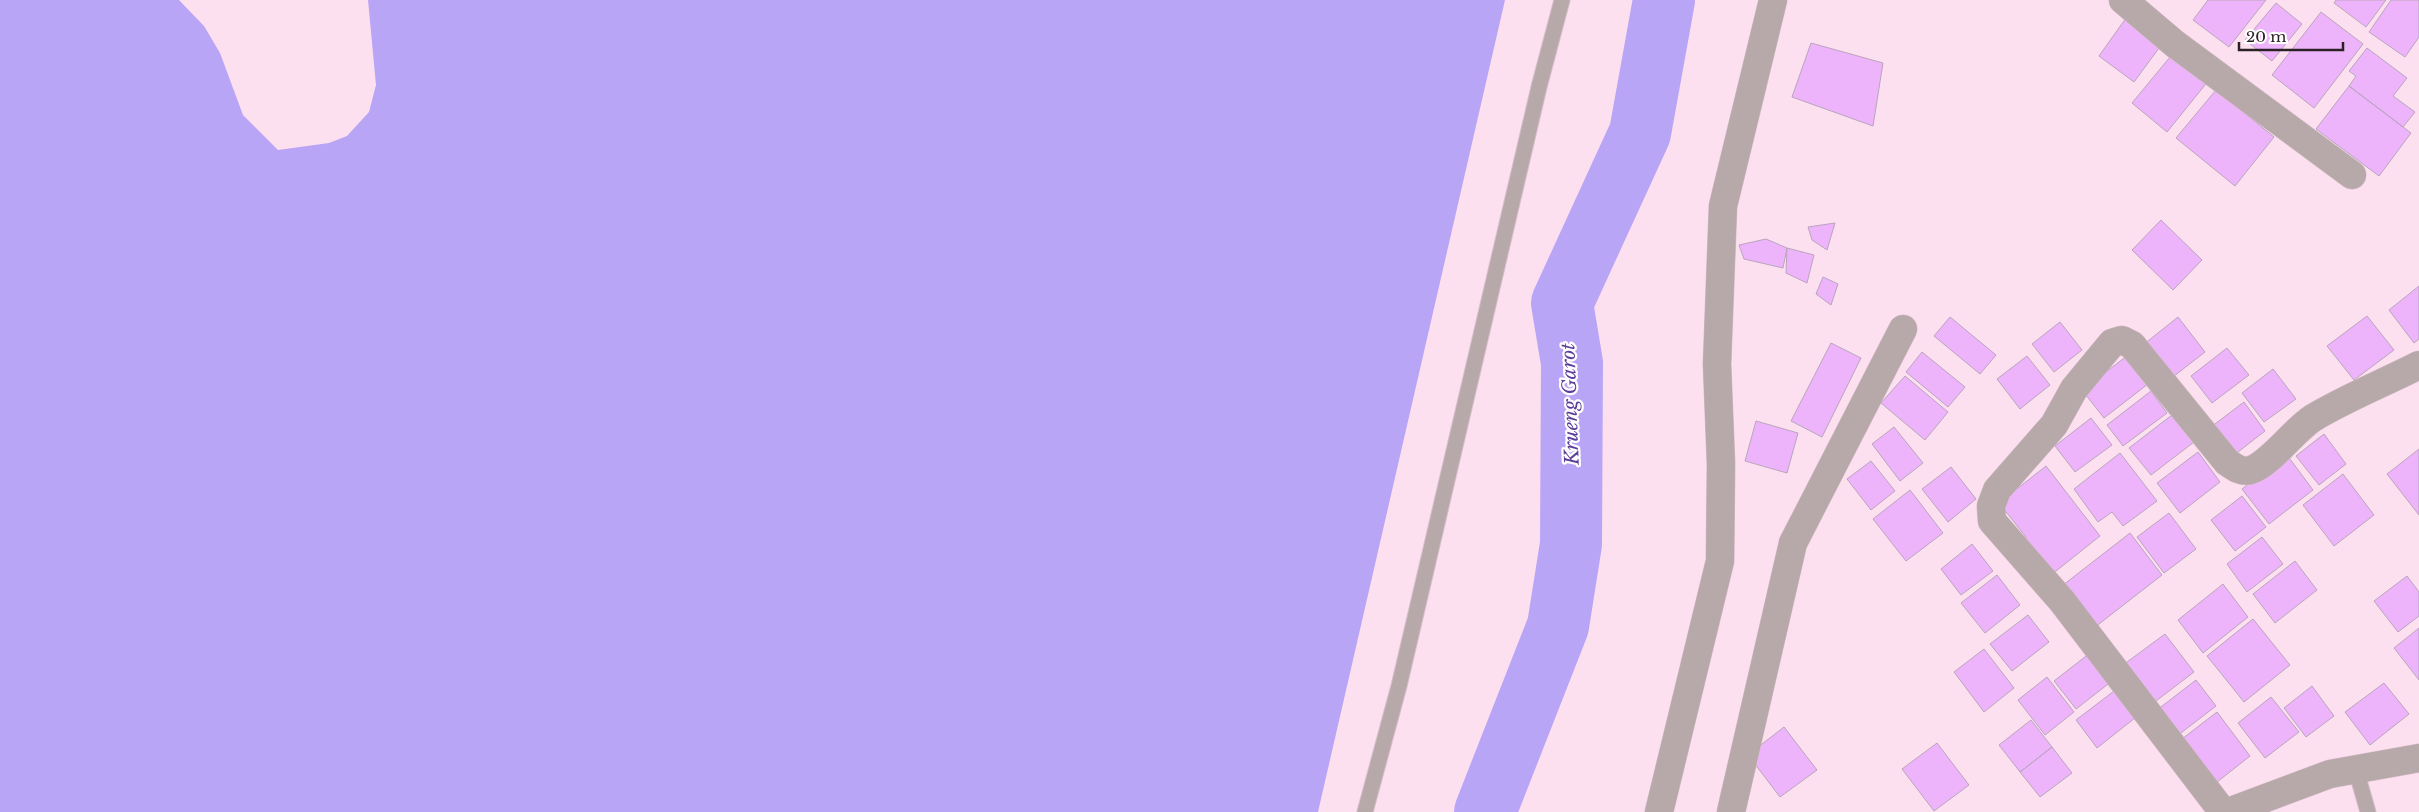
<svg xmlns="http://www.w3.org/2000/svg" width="2419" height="812" font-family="'Libre Baskerville',serif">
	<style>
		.water { fill: #b9a5f5 }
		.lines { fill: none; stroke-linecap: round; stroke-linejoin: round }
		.river { stroke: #b9a5f5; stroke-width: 62 }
		.building { fill: #eeb4fb; stroke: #b8a5bc }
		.lane-casing { stroke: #d7bdcb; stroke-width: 17 }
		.street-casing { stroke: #d7bdcb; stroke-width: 29 }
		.lane { stroke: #b7a9aa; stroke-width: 15 }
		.street { stroke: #b7a9aa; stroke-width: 28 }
		.labels { text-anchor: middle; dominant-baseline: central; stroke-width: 4.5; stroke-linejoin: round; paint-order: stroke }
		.water-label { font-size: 19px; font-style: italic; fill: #5c3e9a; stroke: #fff }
	</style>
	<rect width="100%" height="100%" fill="#fde0ef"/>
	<path class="water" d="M 0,0 L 179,0 L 204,26 L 220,53 L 243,115 L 278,150 L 329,143 L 347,136 L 369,112 L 376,85 L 368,0 L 1505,0 L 1318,812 L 0,812 Z"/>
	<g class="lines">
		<path class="river" d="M 1485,812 L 1558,626 L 1571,544 L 1572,363 L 1562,303 L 1640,133 L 1664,0"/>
	</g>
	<path class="building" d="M 2208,0 L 2266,0 L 2229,47 L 2193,20 Z
		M 2336,0 L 2386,0 L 2366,27 L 2334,3 Z
		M 2391,0 L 2419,0 L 2419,37 L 2405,57 L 2369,32 Z
		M 2276,3 L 2302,24 L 2272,61 L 2245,40 Z
		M 2321,12 L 2363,44 L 2314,108 L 2272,75 Z
		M 2126,18 L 2162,44 L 2134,82 L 2099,56 Z
		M 1811,43 L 1883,63 L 1873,126 L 1792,97 Z
		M 2367,48 L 2407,78 L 2393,96 L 2415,112 L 2403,127 L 2349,86 L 2356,76 L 2349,71 Z
		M 2175,51 L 2209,80 L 2167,132 L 2132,103 Z
		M 2349,86 L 2411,133 L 2379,176 L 2316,129 Z
		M 2216,90 L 2274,137 L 2235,186 L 2176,138 Z
		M 2161,220 L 2202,260 L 2173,290 L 2132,250 Z
		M 1835,223 L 1827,250 L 1812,240 L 1808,227 Z
		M 1766,239 L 1787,248 L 1783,268 L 1744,259 L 1739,245 Z
		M 1787,248 L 1814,255 L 1807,283 L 1786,273 Z
		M 1823,277 L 1838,284 L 1831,305 L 1816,294 Z
		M 2419,286 L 2419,339 L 2414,343 L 2389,310 Z
		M 2367,316 L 2394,350 L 2354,380 L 2327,346 Z
		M 1950,317 L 1996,355 L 1980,374 L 1934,336 Z
		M 2178,317 L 2205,352 L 2169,380 L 2143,345 Z
		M 2060,322 L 2082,350 L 2054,372 L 2032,344 Z
		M 1831,343 L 1861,358 L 1822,437 L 1791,421 Z
		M 2227,348 L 2249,375 L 2212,403 L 2191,376 Z
		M 1922,352 L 1965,387 L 1948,407 L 1906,372 Z
		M 2027,356 L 2050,385 L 2020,409 L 1997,379 Z
		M 2127,356 L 2148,384 L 2104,418 L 2082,390 Z
		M 2273,369 L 2296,399 L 2264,422 L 2242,393 Z
		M 1905,376 L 1948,412 L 1925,440 L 1881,403 Z
		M 2151,391 L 2167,413 L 2123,446 L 2107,425 Z
		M 2244,402 L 2265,431 L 2229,459 L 2207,430 Z
		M 2172,415 L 2194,442 L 2151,475 L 2129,448 Z
		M 2091,418 L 2112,445 L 2075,472 L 2055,446 Z
		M 1756,421 L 1798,433 L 1787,473 L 1745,461 Z
		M 1894,427 L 1923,463 L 1900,481 L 1872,444 Z
		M 2324,434 L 2346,464 L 2319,485 L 2296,456 Z
		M 2419,449 L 2419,515 L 2387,474 Z
		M 2198,452 L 2220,482 L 2180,513 L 2157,483 Z
		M 2120,453 L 2157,501 L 2123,526 L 2112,512 L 2098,522 L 2074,489 Z
		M 2287,455 L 2313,490 L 2269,524 L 2242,489 Z
		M 1871,461 L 1895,491 L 1871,510 L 1847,479 Z
		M 2046,466 L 2100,536 L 2046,579 L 2019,543 L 2026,537 L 1999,503 Z
		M 1951,467 L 1976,499 L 1948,522 L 1922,489 Z
		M 2343,474 L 2374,515 L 2334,546 L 2303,505 Z
		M 1910,490 L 1943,533 L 1906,561 L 1873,519 Z
		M 2242,496 L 2266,527 L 2235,551 L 2211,520 Z
		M 2169,513 L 2196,549 L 2164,573 L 2137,537 Z
		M 2130,533 L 2162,575 L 2090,631 L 2058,589 Z
		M 2262,537 L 2283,564 L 2247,592 L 2227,564 Z
		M 1972,544 L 1993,571 L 1961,595 L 1941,569 Z
		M 2295,561 L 2317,590 L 2275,623 L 2253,594 Z
		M 1997,575 L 2020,605 L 1985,633 L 1961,603 Z
		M 2407,576 L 2419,592 L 2419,616 L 2398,632 L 2374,601 Z
		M 2223,584 L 2248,617 L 2203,653 L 2178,620 Z
		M 2028,615 L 2049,642 L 2012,671 L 1990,644 Z
		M 2253,619 L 2290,665 L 2244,702 L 2207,656 Z
		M 2419,628 L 2419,680 L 2394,648 Z
		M 2165,634 L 2194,672 L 2152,704 L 2123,665 Z
		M 1984,649 L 2014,688 L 1984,712 L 1954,672 Z
		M 2090,653 L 2112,681 L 2076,709 L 2054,681 Z
		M 2047,677 L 2074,712 L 2045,735 L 2018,700 Z
		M 2196,680 L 2216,706 L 2177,736 L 2157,710 Z
		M 2384,683 L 2409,714 L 2370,745 L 2345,712 Z
		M 2312,686 L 2334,716 L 2306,737 L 2284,708 Z
		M 2114,691 L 2135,718 L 2097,748 L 2076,720 Z
		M 2271,697 L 2299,732 L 2265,758 L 2238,723 Z
		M 2217,712 L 2250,756 L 2212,786 L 2178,742 Z
		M 2031,720 L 2052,747 L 2020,772 L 1999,745 Z
		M 1784,727 L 1817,770 L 1780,797 L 1748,755 Z
		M 1937,743 L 1969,785 L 1934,811 L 1902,769 Z
		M 2052,747 L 2072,773 L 2040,797 L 2020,772 Z"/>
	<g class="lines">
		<defs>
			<path id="lane" d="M 2356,770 L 2368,812
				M 1365,812 L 1399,686 L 1539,87 L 1562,0"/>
			<path id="street" d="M 2123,0 L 2175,44 L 2352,175
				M 1659,812 L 1720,561 L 1721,464 L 1717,364 L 1723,206 L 1773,0
				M 1731,812 L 1793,543 L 1903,329
				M 2223,812 L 2062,601 L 1992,521 L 1991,506 L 1997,490 L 2054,425 L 2074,389 L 2112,343 L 2122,340 L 2132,345 L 2227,462 C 2234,467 2242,473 2251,470 C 2271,463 2293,431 2313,418 C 2346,398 2384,383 2419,365
				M 2228,812 L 2330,774 L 2419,758"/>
		</defs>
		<use href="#lane" class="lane-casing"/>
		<use href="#street" class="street-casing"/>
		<use href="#lane" class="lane"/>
		<use href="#street" class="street"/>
	</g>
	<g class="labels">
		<g class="water-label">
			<text transform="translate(1570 404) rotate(-92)">Krueng Garot</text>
		</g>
	</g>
	<path d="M2239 42v8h104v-8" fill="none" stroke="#2b2026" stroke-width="2.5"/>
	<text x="2246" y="42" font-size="15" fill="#2b2026" stroke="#ffffff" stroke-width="4" paint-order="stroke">20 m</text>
</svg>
